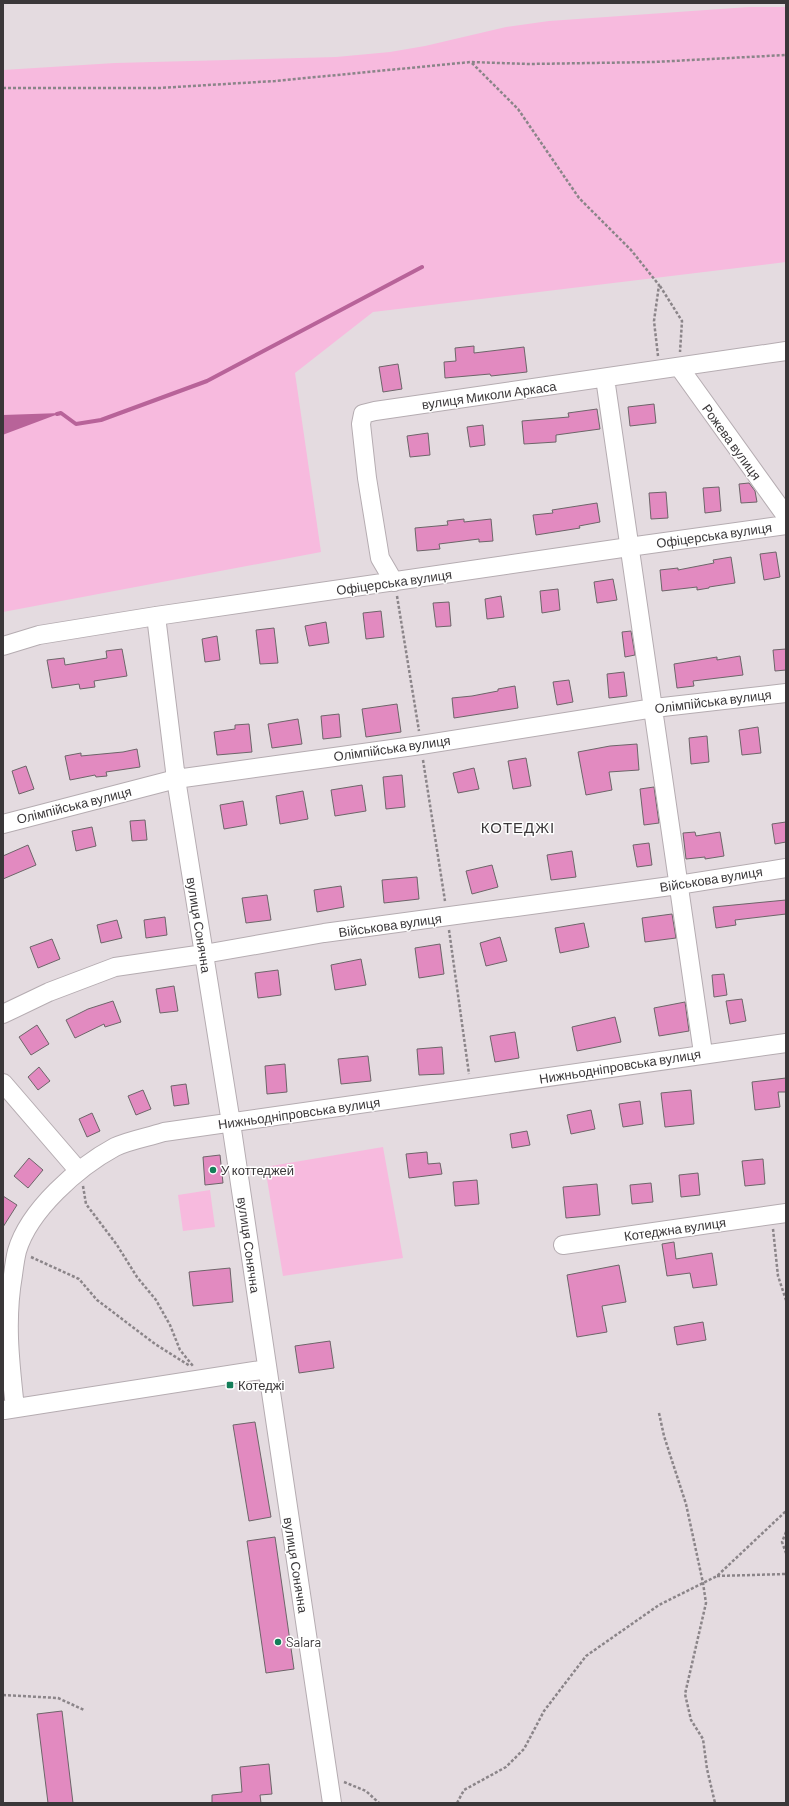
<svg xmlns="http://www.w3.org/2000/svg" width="789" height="1806" font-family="Barlow,sans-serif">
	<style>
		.green { fill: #f7bade }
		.water { fill: #b86399 }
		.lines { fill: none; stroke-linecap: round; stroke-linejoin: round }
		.stream { stroke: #b86399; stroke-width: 4 }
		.building { fill: #e28ac0; stroke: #6d6569 }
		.minor-casing { stroke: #b5acb1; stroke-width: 20 }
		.path { stroke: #8b8589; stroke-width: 2.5; stroke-dasharray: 3 2; stroke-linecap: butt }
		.minor { stroke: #fff; stroke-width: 18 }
		.poi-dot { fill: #147e59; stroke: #fff; stroke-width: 1.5 }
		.labels { text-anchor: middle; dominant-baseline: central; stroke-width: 3; stroke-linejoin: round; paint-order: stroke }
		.street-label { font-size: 13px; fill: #3a3739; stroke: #fff }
		.poi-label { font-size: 13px; fill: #3a3739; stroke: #fff; text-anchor: start }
		.quarter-label { font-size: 15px; letter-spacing: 1px; fill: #3a3739; stroke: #fff }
	</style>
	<rect width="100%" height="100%" fill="#e4dbe0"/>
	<path class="green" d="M 749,7 L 786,7 L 786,262 L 373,312 L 295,373 L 321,552 L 3,612 L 3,70 L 115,63 L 336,57 L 390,52 L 425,46 L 506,27 L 549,21 Z
		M 383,1147 L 403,1258 L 283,1276 L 265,1167 Z
		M 210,1190 L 215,1227 L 183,1231 L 178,1195 Z"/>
	<path class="water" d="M 61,413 L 5,434 L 3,435 L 3,415 Z"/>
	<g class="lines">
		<path class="stream" d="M 57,414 L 61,413 L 76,424 L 101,420 L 207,381 L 422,267"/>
	</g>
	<path class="building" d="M 474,346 L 474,353 L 524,347 L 527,372 L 491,376 L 490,374 L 445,378 L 444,362 L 456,361 L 455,348 Z
		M 398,364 L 402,389 L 383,392 L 379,367 Z
		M 654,404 L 656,423 L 630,426 L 628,407 Z
		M 597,409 L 600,429 L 556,435 L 556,442 L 524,444 L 522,421 L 569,417 L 568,413 Z
		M 483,425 L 485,445 L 470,447 L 467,427 Z
		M 428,433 L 430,455 L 410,457 L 407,436 Z
		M 749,483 L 755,491 L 757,502 L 741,503 L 739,484 Z
		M 719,487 L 721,511 L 705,513 L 703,488 Z
		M 666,492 L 668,518 L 651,519 L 649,493 Z
		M 597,503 L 600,522 L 579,526 L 580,528 L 536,535 L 533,515 L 553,513 L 552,510 Z
		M 464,519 L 464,522 L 491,519 L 493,541 L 479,542 L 479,539 L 439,544 L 440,549 L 417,551 L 415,528 L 448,525 L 447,521 Z
		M 776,552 L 780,577 L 764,580 L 760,554 Z
		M 731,557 L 735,583 L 709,587 L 709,588 L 697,590 L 697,587 L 662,591 L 660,570 L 678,568 L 678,570 L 714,563 L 713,560 Z
		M 613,579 L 617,600 L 597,603 L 594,582 Z
		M 558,589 L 560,610 L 542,613 L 540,591 Z
		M 501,596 L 504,617 L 487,619 L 485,599 Z
		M 449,602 L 451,626 L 436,627 L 433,603 Z
		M 381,611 L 384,637 L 366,639 L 363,613 Z
		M 326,622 L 329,643 L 309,646 L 305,626 Z
		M 274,628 L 278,663 L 260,664 L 256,630 Z
		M 631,631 L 635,655 L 625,657 L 622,632 Z
		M 217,636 L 220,660 L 205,662 L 202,639 Z
		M 122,649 L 127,676 L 94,681 L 95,687 L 80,689 L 79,684 L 52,688 L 47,660 L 64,658 L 65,665 L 107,658 L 106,651 Z
		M 786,649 L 786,670 L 775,671 L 773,650 Z
		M 740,656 L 743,675 L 693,681 L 694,686 L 677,688 L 674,664 L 717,657 L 717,660 Z
		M 624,672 L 627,696 L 609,698 L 607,674 Z
		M 569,680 L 573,702 L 557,705 L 553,682 Z
		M 515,686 L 518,708 L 454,718 L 452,698 L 472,696 L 498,691 L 498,689 Z
		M 397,704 L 401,732 L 366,737 L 362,709 Z
		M 339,714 L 341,737 L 323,739 L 321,716 Z
		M 298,719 L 302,744 L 272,748 L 268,724 Z
		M 249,724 L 252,752 L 217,755 L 214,732 L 235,729 L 235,725 Z
		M 758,727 L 761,753 L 742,755 L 739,730 Z
		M 707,736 L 709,762 L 691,764 L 689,738 Z
		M 637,744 L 639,770 L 609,772 L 612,790 L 586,795 L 578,752 L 610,746 Z
		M 137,749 L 140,767 L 106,772 L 107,776 L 96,777 L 95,775 L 70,780 L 65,756 L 81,753 L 81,756 L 123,752 Z
		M 526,758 L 531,786 L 513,789 L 508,761 Z
		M 26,766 L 34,789 L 19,794 L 12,771 Z
		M 474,768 L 479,789 L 458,793 L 453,773 Z
		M 402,775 L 405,807 L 386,809 L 383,777 Z
		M 362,785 L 366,811 L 335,816 L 331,790 Z
		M 654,787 L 659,823 L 644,825 L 640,789 Z
		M 303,791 L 308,819 L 280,824 L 276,796 Z
		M 243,801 L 247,825 L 224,829 L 220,805 Z
		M 145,820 L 147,840 L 132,841 L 130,821 Z
		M 786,822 L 786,842 L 775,844 L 772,824 Z
		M 92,827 L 96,846 L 76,851 L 72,831 Z
		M 695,832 L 696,836 L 720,832 L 724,856 L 705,859 L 705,857 L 686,859 L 683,833 Z
		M 649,843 L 652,865 L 637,867 L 633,845 Z
		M 28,845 L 36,865 L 3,879 L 3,856 Z
		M 572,851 L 576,877 L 551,880 L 547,855 Z
		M 492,865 L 498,887 L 472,894 L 466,871 Z
		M 417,877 L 419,899 L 384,903 L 382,880 Z
		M 341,886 L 344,907 L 317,912 L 314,890 Z
		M 267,895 L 271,920 L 246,923 L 242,898 Z
		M 786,900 L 786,914 L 735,920 L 736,925 L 716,928 L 713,907 Z
		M 672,914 L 676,938 L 645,942 L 642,918 Z
		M 165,917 L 167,935 L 146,938 L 144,920 Z
		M 117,920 L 122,938 L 101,943 L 97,925 Z
		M 584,923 L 589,947 L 560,953 L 555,928 Z
		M 500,937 L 507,961 L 486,966 L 480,943 Z
		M 52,939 L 60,959 L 38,968 L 30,947 Z
		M 440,944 L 444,974 L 419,978 L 415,948 Z
		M 361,959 L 366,985 L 335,990 L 331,965 Z
		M 278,970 L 281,995 L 258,998 L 255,973 Z
		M 724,974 L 727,995 L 714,997 L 712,975 Z
		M 174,986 L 178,1011 L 160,1013 L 156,989 Z
		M 742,999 L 746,1021 L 730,1024 L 726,1001 Z
		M 113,1001 L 121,1022 L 105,1027 L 104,1024 L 75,1038 L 66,1020 L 88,1009 Z
		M 685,1002 L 689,1031 L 659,1036 L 654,1008 Z
		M 615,1017 L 621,1042 L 577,1051 L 572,1027 Z
		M 37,1025 L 49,1044 L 31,1055 L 19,1037 Z
		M 515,1032 L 519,1058 L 495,1062 L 490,1036 Z
		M 442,1047 L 444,1074 L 419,1075 L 417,1049 Z
		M 368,1056 L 371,1081 L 341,1084 L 338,1059 Z
		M 285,1064 L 287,1092 L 267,1094 L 265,1066 Z
		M 39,1067 L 50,1081 L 38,1090 L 28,1077 Z
		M 786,1078 L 786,1092 L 778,1092 L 780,1107 L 755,1110 L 752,1082 Z
		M 186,1084 L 189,1104 L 174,1106 L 171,1086 Z
		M 143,1090 L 151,1109 L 136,1115 L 128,1096 Z
		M 691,1090 L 694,1124 L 665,1127 L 661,1093 Z
		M 640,1101 L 643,1124 L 623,1127 L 619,1104 Z
		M 591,1110 L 595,1129 L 571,1134 L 567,1115 Z
		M 92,1113 L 100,1131 L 87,1137 L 79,1119 Z
		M 527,1131 L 530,1145 L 512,1148 L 510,1134 Z
		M 427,1152 L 428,1164 L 440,1163 L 442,1174 L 409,1178 L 406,1154 Z
		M 220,1155 L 223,1183 L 205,1185 L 203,1157 Z
		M 29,1158 L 43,1170 L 28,1188 L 14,1176 Z
		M 763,1159 L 765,1184 L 745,1186 L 742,1161 Z
		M 698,1173 L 700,1195 L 681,1197 L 679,1175 Z
		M 477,1180 L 479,1204 L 455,1206 L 453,1182 Z
		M 651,1183 L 653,1202 L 632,1204 L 630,1185 Z
		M 597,1184 L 600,1215 L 566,1218 L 563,1187 Z
		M 3,1196 L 17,1205 L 3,1227 Z
		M 674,1242 L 676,1259 L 712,1253 L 717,1285 L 693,1288 L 690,1273 L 667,1276 L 662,1244 Z
		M 619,1265 L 626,1302 L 602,1306 L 607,1332 L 577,1337 L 567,1275 Z
		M 230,1268 L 233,1302 L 193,1306 L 189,1272 Z
		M 703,1322 L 706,1340 L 677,1345 L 674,1327 Z
		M 330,1341 L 334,1368 L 299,1373 L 295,1346 Z
		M 255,1422 L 271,1517 L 249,1521 L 233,1425 Z
		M 275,1537 L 294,1669 L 266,1673 L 247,1541 Z
		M 62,1711 L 73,1803 L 48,1803 L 37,1714 Z
		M 269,1764 L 272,1794 L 260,1795 L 261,1803 L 212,1803 L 212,1795 L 242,1792 L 240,1767 Z"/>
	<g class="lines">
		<defs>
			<path id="minor" d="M 679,367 L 786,516
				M 605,378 L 703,1053
				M 394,582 L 380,558 L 367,478 L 361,424 L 363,414 L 375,411 L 786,351
				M 156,616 L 176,779 L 231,1123 L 332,1803
				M 3,646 L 39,635 L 156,616 L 629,547 L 786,525
				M 3,824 L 176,779 L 421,745 L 654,708 L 786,693
				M 3,1014 L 49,992 L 115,967 L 204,954 L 324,933 L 678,885 L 786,868
				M 3,1083 L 78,1170
				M 563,1245 L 786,1213
				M 15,1408 C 10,1362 5,1321 13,1275 C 14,1267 15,1259 17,1251 C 29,1210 78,1167 115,1147 C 130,1140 149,1137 164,1132 L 786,1043
				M 4,1410 L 267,1369"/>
		</defs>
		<use href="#minor" class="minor-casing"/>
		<path class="path" d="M 472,63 L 518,109 L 579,198 L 631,250 L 659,285 L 654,321 L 658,356
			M 3,88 L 159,88 L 275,81 L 471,62 L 529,64 L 654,62 L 786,55
			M 660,286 L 682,321 L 680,352
			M 397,596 L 419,731
			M 423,760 L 445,901
			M 449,930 L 469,1074
			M 83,1186 L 86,1204 L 117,1245 L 137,1277 L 156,1300 L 170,1325 L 180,1350 L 193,1366
			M 773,1229 L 778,1276 L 786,1300
			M 31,1257 L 79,1279 L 97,1300 L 155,1344 L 190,1366
			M 659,1413 L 664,1436 L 686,1504 L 703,1583 L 706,1603 L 685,1694 L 691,1720 L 703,1739 L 707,1769 L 715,1803
			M 786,1532 L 782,1542 L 786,1553
			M 717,1576 L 786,1574
			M 3,1695 L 58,1698 L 84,1710
			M 344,1782 L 366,1791 L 379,1803
			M 457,1803 L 464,1790 L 506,1767 L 524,1749 L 544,1711 L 586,1656 L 659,1605 L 717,1576 L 786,1511"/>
		<use href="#minor" class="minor"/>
	</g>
	<g class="poi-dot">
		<circle cx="213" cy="1170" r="4"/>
		<rect x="226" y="1381" width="8" height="8" rx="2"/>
		<circle cx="278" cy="1642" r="4"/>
	</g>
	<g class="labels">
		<g class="street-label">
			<text transform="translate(489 395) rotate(-8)">вулиця Миколи Аркаса</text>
			<text transform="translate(732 442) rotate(54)">Рожева вулиця</text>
			<text transform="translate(714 535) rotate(-8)">Офіцерська вулиця</text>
			<text transform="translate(394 582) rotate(-8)">Офіцерська вулиця</text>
			<text transform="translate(713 701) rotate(-7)">Олімпійська вулиця</text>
			<text transform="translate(392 748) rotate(-8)">Олімпійська вулиця</text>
			<text transform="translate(74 805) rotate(-14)">Олімпійська вулиця</text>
			<text transform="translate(711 879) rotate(-9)">Військова вулиця</text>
			<text transform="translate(199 925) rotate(81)">вулиця Сонячна</text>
			<text transform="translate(390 925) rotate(-8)">Військова вулиця</text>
			<text transform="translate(620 1066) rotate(-9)">Нижньодніпровська вулиця</text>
			<text transform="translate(299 1113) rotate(-8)">Нижньодніпровська вулиця</text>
			<text transform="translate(675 1229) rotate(-8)">Котеджна вулиця</text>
			<text transform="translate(249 1245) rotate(82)">вулиця Сонячна</text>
			<text transform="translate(296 1565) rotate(81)">вулиця Сонячна</text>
		</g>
		<g class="poi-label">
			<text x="221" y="1170">У коттеджей</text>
			<text x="238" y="1385">Котеджі</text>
			<text x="286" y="1642">Salara</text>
		</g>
		<g class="quarter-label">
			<text x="518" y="827">КОТЕДЖІ</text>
		</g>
	</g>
	<rect width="789" height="1806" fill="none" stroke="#3a3739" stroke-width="8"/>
</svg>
